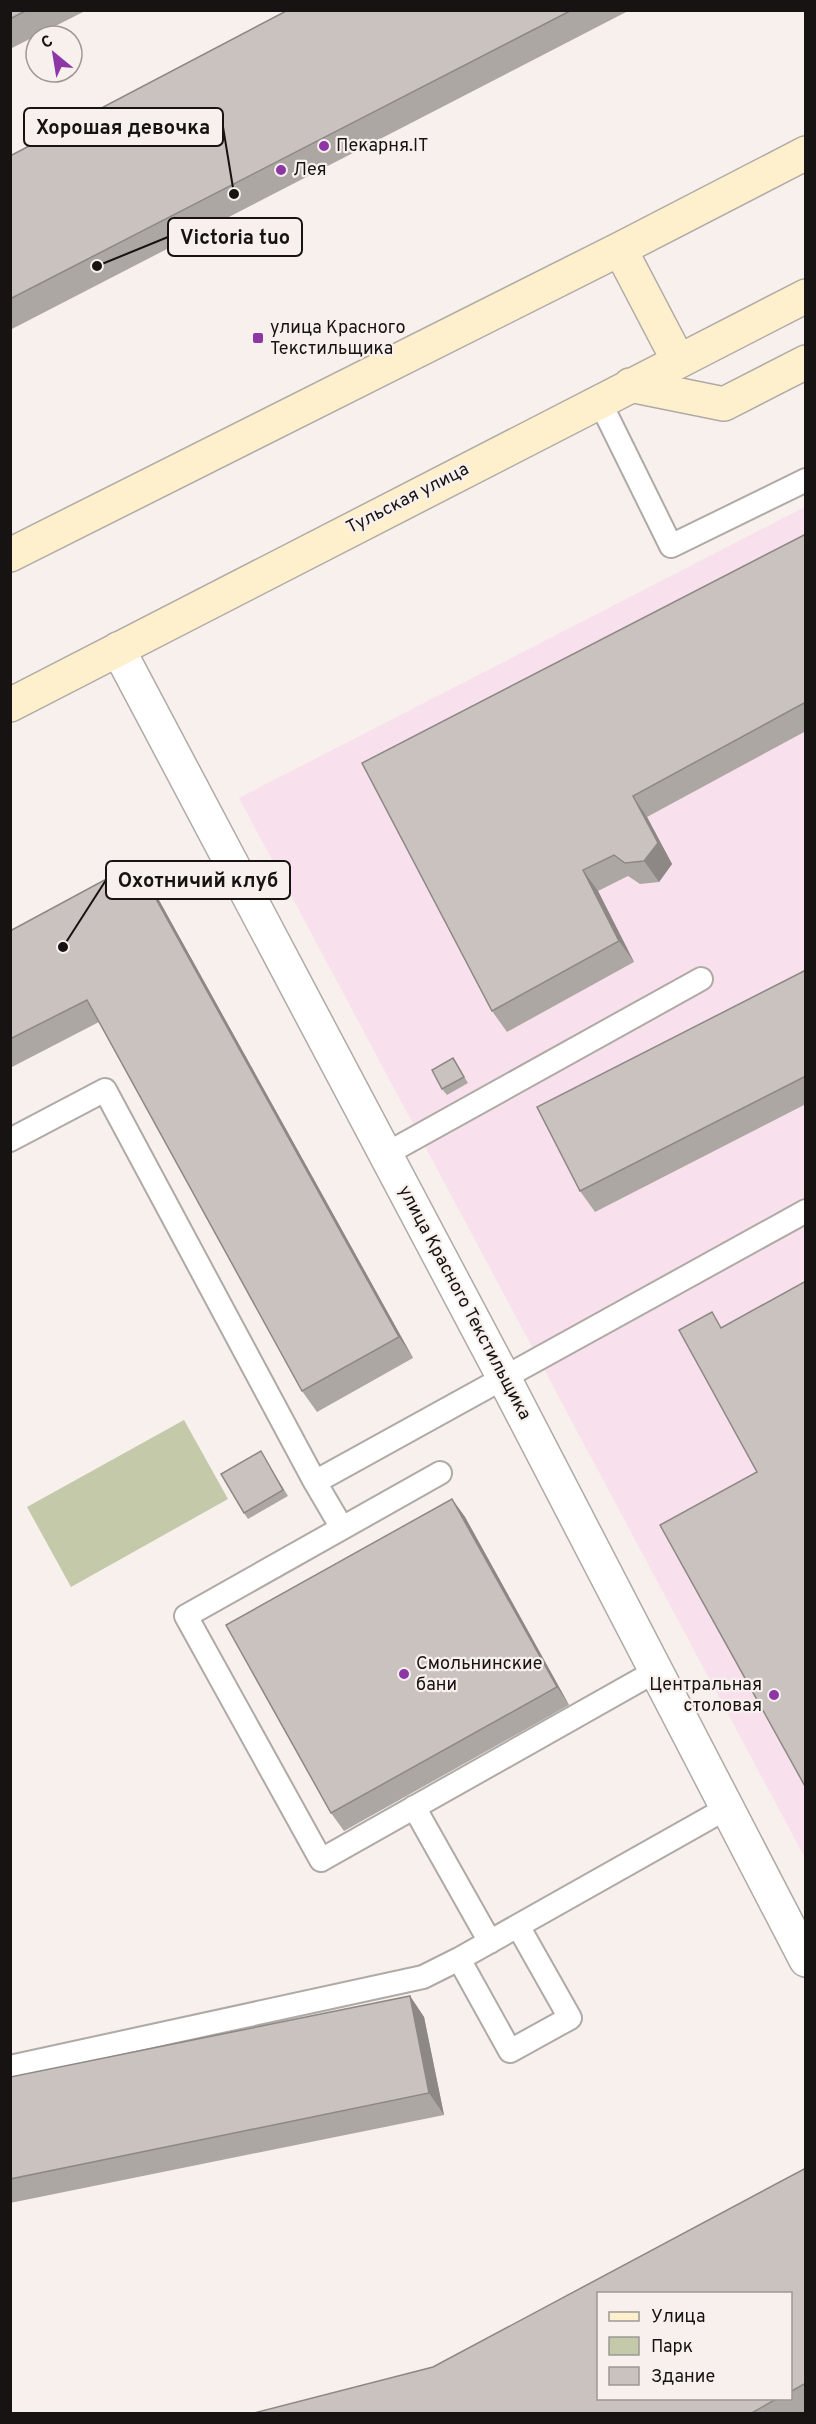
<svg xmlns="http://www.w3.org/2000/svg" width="816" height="2424" font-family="Overpass,sans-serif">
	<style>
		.commercial { fill: #f8e0ec }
		.green { fill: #c3c9a9 }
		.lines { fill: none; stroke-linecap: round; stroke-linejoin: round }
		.service-casing { stroke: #b0aaa6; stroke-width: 26 }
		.minor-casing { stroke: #b0aaa6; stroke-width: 36 }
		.secondary-casing { stroke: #b0aaa6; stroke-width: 36 }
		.service { stroke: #fff; stroke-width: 22 }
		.minor { stroke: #fff; stroke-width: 33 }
		.secondary { stroke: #fef0cc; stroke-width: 33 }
		.wall { fill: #ada7a4; fill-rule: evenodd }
		.shaded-wall { fill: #8d8886 }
		.building { fill: #c9c2bf; stroke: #8d8886; stroke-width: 1.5 }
		.poi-dot { fill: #8c37a5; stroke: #f7f0ed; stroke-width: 2 }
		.labels { text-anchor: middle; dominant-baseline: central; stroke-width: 4.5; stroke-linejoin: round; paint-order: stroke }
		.poi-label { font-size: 18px; fill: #161312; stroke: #f7f0ed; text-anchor: start }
		.street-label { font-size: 18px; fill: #161312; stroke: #f7f0ed }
		.leader { fill: none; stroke: #161312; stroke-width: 2 }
		.callout-dot { fill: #161312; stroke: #f7f0ed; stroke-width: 2 }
		.callout { fill: #f7f0ed; stroke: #161312; stroke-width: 2 }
		.callout-label { font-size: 20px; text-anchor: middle; font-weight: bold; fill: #161312 }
	</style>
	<rect width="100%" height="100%" fill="#f7f0ed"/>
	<path class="commercial" d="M 805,507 L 805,1858 L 239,798 Z"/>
	<path class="green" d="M 184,1420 L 228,1499 L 71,1587 L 27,1507 Z"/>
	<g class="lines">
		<defs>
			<path id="service" d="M 599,400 L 671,546 L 806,480
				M 10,1140 L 105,1090 L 315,1482 L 806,1211
				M 386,1154 L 701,979
				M 440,1473 L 186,1616 L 321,1860 L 656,1671
				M 315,1482 L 342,1528
				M 414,1807 L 490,1942
				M 459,1959 L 510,2051 L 570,2018 L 518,1926
				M 10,2067 L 423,1977 L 459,1959 L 727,1808"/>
			<path id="minor" d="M 118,649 L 504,1378 L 806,1960"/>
			<path id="secondary" d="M 620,249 L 678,360
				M 630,385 L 724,404 L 806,362
				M 10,555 L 620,249 L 806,153
				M 10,705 L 806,296"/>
		</defs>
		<use href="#service" class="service-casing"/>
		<use href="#minor" class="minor-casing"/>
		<use href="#secondary" class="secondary-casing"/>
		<use href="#service" class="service"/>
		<use href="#minor" class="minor"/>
		<use href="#secondary" class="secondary"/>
	</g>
	<path class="wall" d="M 10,10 L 87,10 L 10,49 Z
		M 288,10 L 630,10 L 10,330 L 10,156 Z
		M 806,534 L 806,731 L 647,817 L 672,864 L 659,882 L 640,884 L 628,876 L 598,891 L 634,962 L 507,1032 L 492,1011 L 362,763 Z
		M 150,884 L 413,1358 L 317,1412 L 302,1391 L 99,1022 L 10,1068 L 10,931 Z
		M 806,970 L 806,1104 L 595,1212 L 580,1191 Z
		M 453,1058 L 468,1083 L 447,1095 L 442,1089 Z
		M 265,1458 L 288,1496 L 248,1519 L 244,1513 Z
		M 452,1499 L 465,1517 L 569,1705 L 344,1831 L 331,1813 Z
		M 410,1996 L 424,2017 L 444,2115 L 10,2203 L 10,2077 Z
		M 806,2168 L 806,2414 L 250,2414 L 433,2367 ZM 790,2294 L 790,2398 L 598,2398 Z"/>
	<path class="shaded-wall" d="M 633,796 L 647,817 L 672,864 L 659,882 L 644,861 Z
		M 136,863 L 150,884 L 413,1358 L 399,1337 Z
		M 583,870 L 598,891 L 634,962 L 619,941 Z
		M 452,1499 L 465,1517 L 569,1705 L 557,1687 Z
		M 410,1996 L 424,2017 L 444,2115 L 429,2093 Z"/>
	<path class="building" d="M 10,10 L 27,10 L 10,19 Z
		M 288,10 L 572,10 L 10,299 L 10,156 Z
		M 806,534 L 806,702 L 633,796 L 658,843 L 644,861 L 625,863 L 614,855 L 583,870 L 619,941 L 492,1011 L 362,763 Z
		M 136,863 L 399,1337 L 302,1391 L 87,1000 L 10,1039 L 10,931 Z
		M 806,970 L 806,1076 L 580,1191 L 537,1107 Z
		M 453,1058 L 464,1077 L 442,1089 L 432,1070 Z
		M 806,1281 L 806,1788 L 660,1525 L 757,1472 L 679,1330 L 712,1312 L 721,1328 Z
		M 261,1451 L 283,1490 L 244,1513 L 221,1474 Z
		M 452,1499 L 557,1687 L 331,1813 L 226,1625 Z
		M 410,1996 L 429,2093 L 10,2179 L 10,2077 Z
		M 806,2168 L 806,2383 L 790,2392 L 790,2294 L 598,2294 L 598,2398 L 778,2398 L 750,2414 L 250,2414 L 433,2367 Z"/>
	<g class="poi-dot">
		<circle cx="324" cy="146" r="6"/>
		<circle cx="281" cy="170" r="6"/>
		<rect x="252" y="332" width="12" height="12" rx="3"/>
		<circle cx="404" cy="1674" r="6"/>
		<circle cx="774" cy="1695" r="6"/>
	</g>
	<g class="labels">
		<g class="poi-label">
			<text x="336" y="146">Пекарня.IT</text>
			<text x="293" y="170">Лея</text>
			<text x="270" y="328">улица Красного<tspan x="270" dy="21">Текстильщика</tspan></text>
			<text x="416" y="1664">Смольнинские<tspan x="416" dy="21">бани</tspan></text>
			<text x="762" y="1685" text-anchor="end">Центральная<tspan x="762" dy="21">столовая</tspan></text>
		</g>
		<g class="street-label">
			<text transform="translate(408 499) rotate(-27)">Тульская улица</text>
			<text transform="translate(464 1303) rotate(62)">улица Красного Текстильщика</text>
		</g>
	</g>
	<path class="leader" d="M234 194L223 127M97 266L168 237M63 947L106 880"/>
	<g class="callout-dot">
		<circle cx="234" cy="194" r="6"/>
		<circle cx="97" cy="266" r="6"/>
		<circle cx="63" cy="947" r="6"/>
	</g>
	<g class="callout">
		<rect x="24" y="108" width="199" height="38" rx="6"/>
		<rect x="168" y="218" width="134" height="38" rx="6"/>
		<rect x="106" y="861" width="184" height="38" rx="6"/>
	</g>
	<g class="callout-label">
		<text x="123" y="134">Хорошая девочка</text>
		<text x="235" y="244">Victoria tuo</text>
		<text x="198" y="887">Охотничий клуб</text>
	</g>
	<rect width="816" height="2424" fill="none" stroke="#161312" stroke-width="24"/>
	<rect x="597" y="2292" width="195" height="108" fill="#f7f0ed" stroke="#9d9895" stroke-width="1.5"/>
	<rect x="609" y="2312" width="30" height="9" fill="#fef0cc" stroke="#9d9895" stroke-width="1.5"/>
	<text x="651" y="2322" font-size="18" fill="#161312">Улица</text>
	<rect x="609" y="2337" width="30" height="18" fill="#c3c9a9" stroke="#9d9895" stroke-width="1.5"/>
	<text x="651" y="2352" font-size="18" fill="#161312">Парк</text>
	<rect x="609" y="2367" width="30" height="18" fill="#c9c2bf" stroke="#9d9895" stroke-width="1.5"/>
	<text x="651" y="2382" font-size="18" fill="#161312">Здание</text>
	<g transform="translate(54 54) rotate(330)"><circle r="28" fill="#f7f0ed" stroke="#9d9895" stroke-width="1.5"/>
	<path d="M0-4.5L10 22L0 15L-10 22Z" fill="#8c37a5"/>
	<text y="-9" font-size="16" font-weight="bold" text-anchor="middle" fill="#161312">С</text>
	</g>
</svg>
